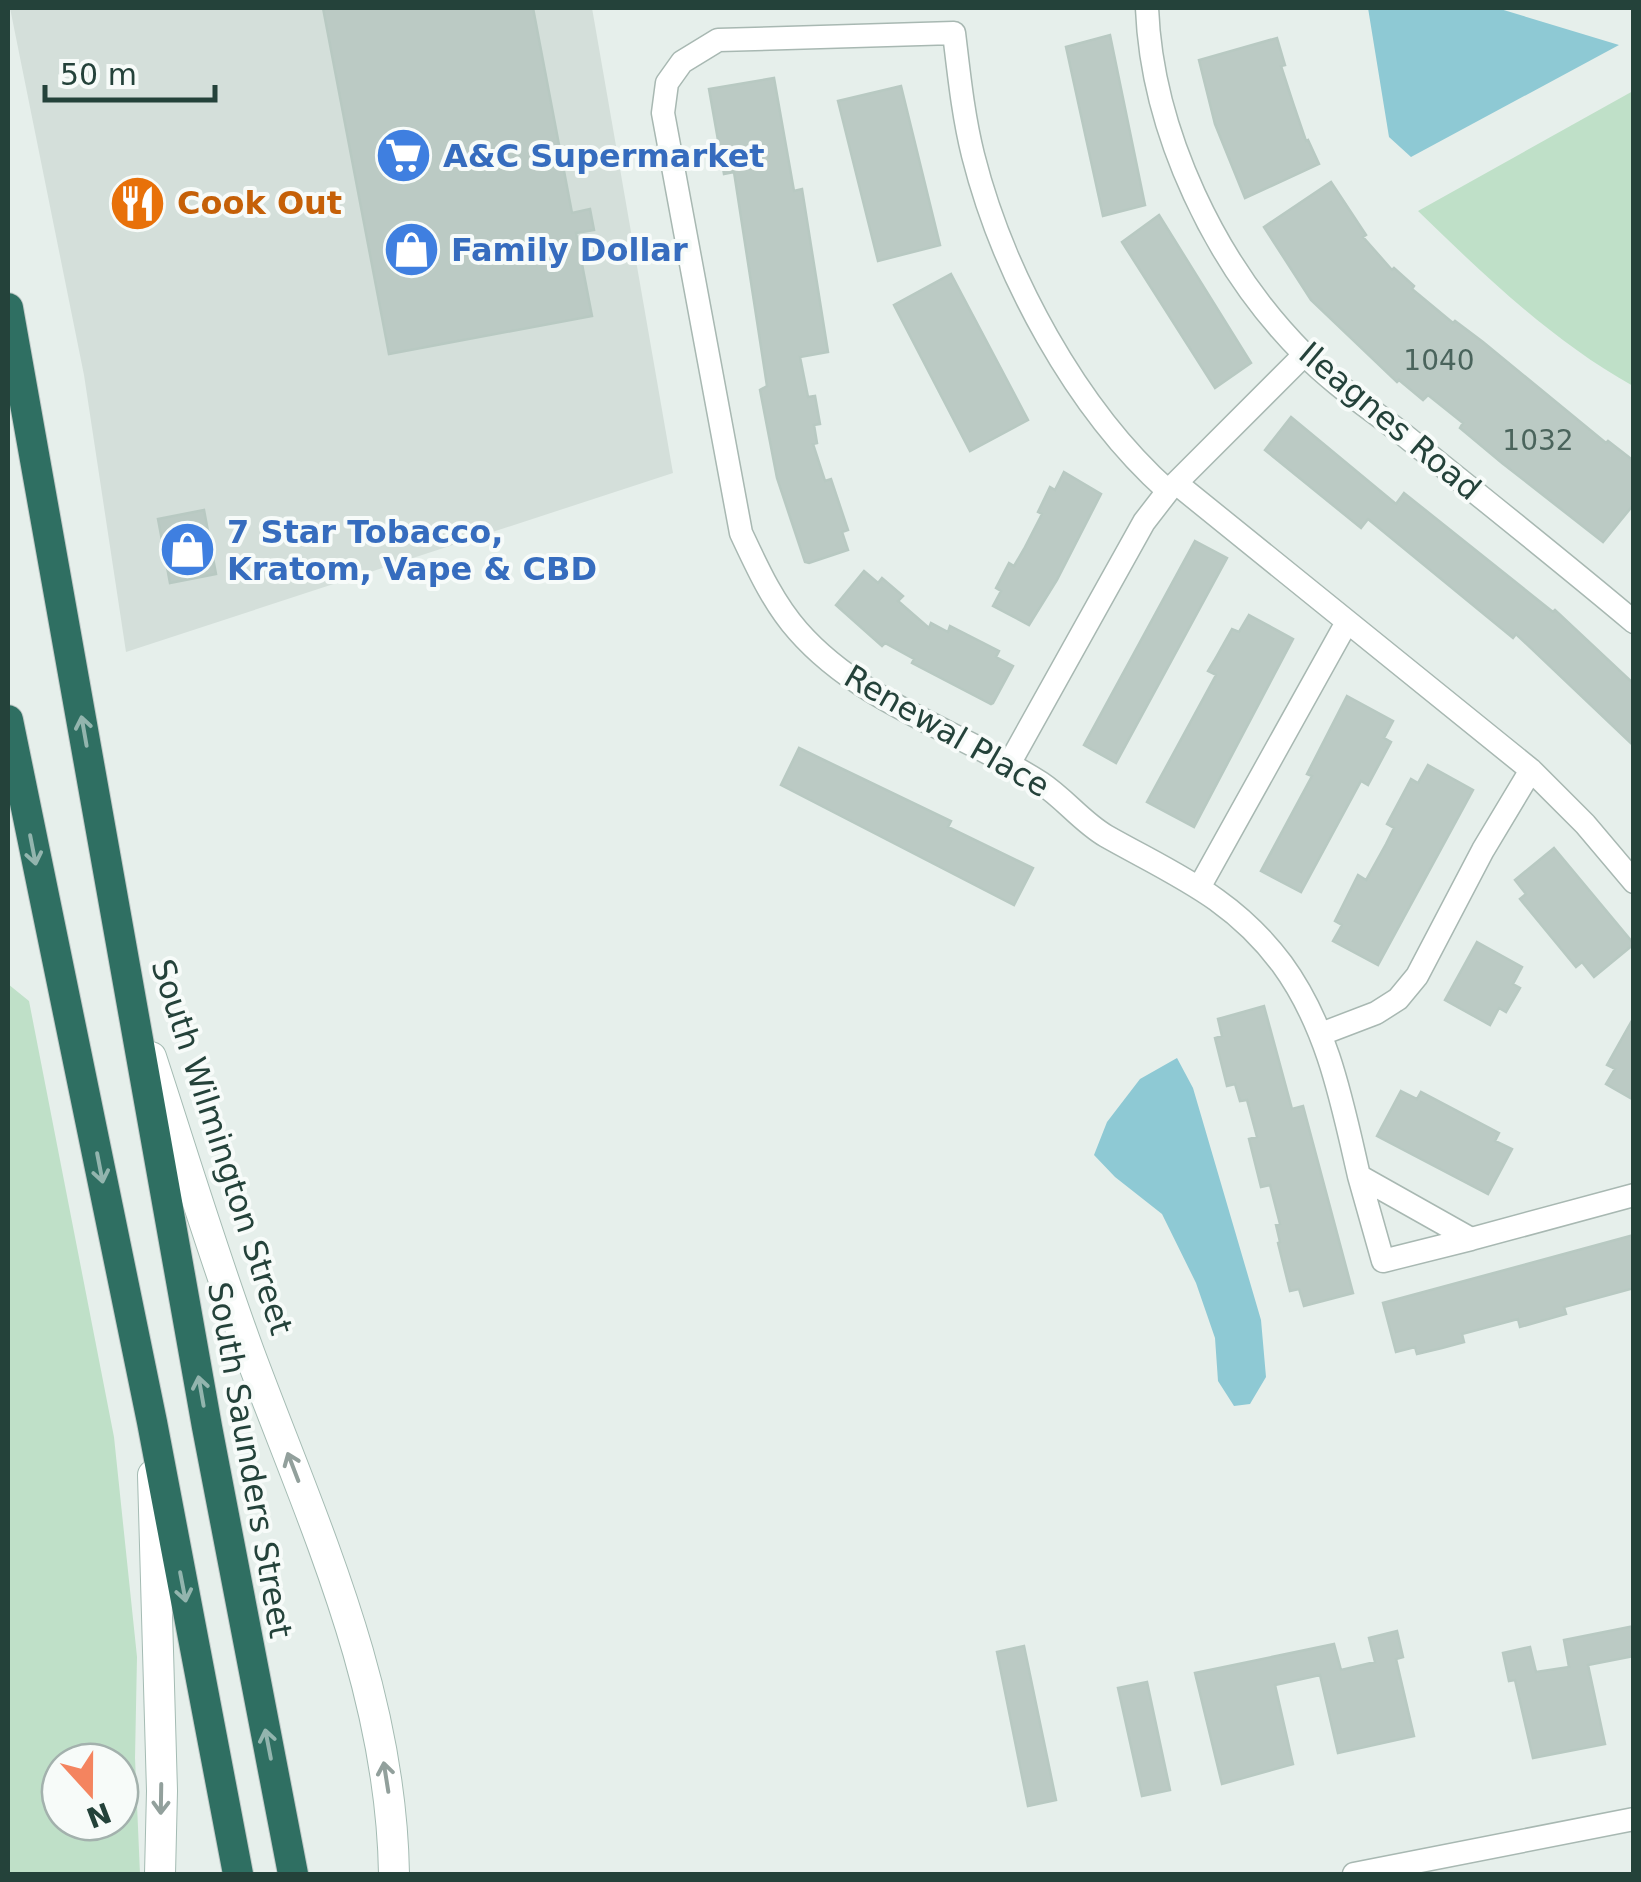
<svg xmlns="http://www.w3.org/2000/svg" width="1641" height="1882" font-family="'DejaVu Sans',sans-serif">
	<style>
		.built { fill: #d4dfda }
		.green { fill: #bfe0c8; fill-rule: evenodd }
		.water { fill: #8ec9d4 }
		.building { fill: #bbcac4; stroke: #b8c9c2; stroke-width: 2.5 }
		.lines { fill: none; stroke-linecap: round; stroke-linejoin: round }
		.street-casing { stroke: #a8b8b2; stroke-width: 25 }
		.secondary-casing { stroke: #a4bbb3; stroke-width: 32 }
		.highway-casing { stroke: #c2cac8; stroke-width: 32 }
		.street { stroke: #fff; stroke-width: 22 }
		.secondary { stroke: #fff; stroke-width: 30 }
		.highway { stroke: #2f6f62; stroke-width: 30 }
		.oneway { stroke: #93b5ae }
		.oneway2 { stroke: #92a09c }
		.labels { text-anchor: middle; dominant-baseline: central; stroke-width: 8; stroke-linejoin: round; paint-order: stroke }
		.number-label { font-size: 28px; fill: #4a645c }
		.shop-label { font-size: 32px; font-weight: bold; fill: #366cbe; stroke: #f7fbf9; text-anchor: start }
		.food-label { font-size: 32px; font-weight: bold; fill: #c56008; stroke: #f7fbf9; text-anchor: start }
		.street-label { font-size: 32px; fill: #24423a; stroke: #f7fbf9 }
	</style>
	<rect width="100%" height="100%" fill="#e6efeb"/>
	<path class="built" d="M 10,8 L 592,8 L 673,473 L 126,652 L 84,375 Z"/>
	<path class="green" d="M 1633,91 L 1633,386 C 1552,341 1484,275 1418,211 Z
		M 8,984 L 29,1001 L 114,1437 L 137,1657 L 135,1758 L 140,1874 L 8,1874 ZM 60,1762 L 120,1762 L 120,1822 L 60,1822 Z"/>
	<path class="water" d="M 1368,8 L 1497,8 L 1619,45 L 1411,157 L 1389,137 Z
		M 1177,1058 L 1193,1088 L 1261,1320 L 1266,1377 L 1250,1404 L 1234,1406 L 1218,1381 L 1215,1338 L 1196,1283 L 1162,1214 L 1115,1177 L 1094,1155 L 1107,1122 L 1140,1079 Z"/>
	<path class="building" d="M 323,8 L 533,8 L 572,213 L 590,209 L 594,230 L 576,233 L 592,316 L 389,354 Z
		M 1110,35 L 1145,205 L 1103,216 L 1066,47 Z
		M 1277,38 L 1285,65 L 1281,66 L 1293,103 L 1306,141 L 1308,140 L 1319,164 L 1245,198 L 1215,124 L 1199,60 Z
		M 774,78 L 794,191 L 802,189 L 828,352 L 800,357 L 808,397 L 815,396 L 820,424 L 814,425 L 817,443 L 813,444 L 825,481 L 831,479 L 848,530 L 842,532 L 848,550 L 809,563 L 805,562 L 777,478 L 760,390 L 767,386 L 734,172 L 724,174 L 709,89 Z
		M 901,86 L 940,245 L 878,261 L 838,101 Z
		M 1331,182 L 1366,235 L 1363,237 L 1392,270 L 1394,268 L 1414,286 L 1412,289 L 1453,323 L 1455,321 L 1483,342 L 1606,443 L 1608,441 L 1634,461 L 1634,504 L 1603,542 L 1502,463 L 1460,428 L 1463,423 L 1428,395 L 1423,400 L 1399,380 L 1397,382 L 1311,300 L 1264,227 Z
		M 1159,215 L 1251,363 L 1215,388 L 1122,242 Z
		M 951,274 L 1028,420 L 970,451 L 894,305 Z
		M 1291,417 L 1396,504 L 1404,493 L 1553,612 L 1555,610 L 1634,684 L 1634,746 L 1516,634 L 1513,638 L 1368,519 L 1361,528 L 1265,450 Z
		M 1064,472 L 1101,494 L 1057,580 L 1029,625 L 993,606 L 1001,591 L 996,588 L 1009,563 L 1014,566 L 1024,549 L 1042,514 L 1038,512 L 1050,487 L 1055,490 Z
		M 204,510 L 216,574 L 170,583 L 158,519 Z
		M 1195,541 L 1227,558 L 1116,763 L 1084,745 Z
		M 864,571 L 878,583 L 882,578 L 903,596 L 898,601 L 929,628 L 931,623 L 948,632 L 950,626 L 999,651 L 996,657 L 1013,666 L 993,703 L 991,704 L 912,663 L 914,659 L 885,643 L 882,646 L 836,605 Z
		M 1249,615 L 1293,639 L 1194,827 L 1147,802 L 1216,675 L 1208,671 L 1214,661 L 1232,629 L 1239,632 Z
		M 1347,696 L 1393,721 L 1384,738 L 1391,742 L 1368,785 L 1361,781 L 1301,892 L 1261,871 L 1312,776 L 1307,774 Z
		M 799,748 L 951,821 L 948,827 L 1033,868 L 1014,905 L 781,785 Z
		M 1428,765 L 1473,790 L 1378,965 L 1333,941 L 1342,925 L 1335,921 L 1358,875 L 1366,880 L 1386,844 L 1394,828 L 1387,824 L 1411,779 L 1418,783 Z
		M 1554,848 L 1634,944 L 1594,977 L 1582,962 L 1576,967 L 1520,899 L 1526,894 L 1515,880 Z
		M 1477,942 L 1522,967 L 1513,984 L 1520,988 L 1506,1012 L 1499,1008 L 1490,1025 L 1445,1000 Z
		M 1264,1006 L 1292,1109 L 1303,1106 L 1353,1293 L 1304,1306 L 1299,1289 L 1290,1291 L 1278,1243 L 1280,1242 L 1276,1225 L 1280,1224 L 1270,1185 L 1261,1187 L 1249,1139 L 1257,1137 L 1247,1100 L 1240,1101 L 1235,1084 L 1227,1086 L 1215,1038 L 1222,1036 L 1218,1019 Z
		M 1634,1017 L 1634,1100 L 1606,1084 L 1615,1069 L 1607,1065 Z
		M 1401,1091 L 1417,1099 L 1421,1092 L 1499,1133 L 1495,1141 L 1512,1149 L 1488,1194 L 1377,1136 Z
		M 1634,1235 L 1634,1288 L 1564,1307 L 1566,1314 L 1520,1327 L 1518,1319 L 1462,1334 L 1464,1342 L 1442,1348 L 1417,1354 L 1415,1347 L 1396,1352 L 1383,1303 Z
		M 1634,1626 L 1634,1656 L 1588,1665 L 1605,1744 L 1533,1758 L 1515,1680 L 1509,1681 L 1503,1653 L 1530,1647 L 1536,1672 L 1569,1667 L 1564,1640 Z
		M 1397,1631 L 1403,1657 L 1396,1659 L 1414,1736 L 1338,1753 L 1320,1675 L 1275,1685 L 1293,1764 L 1222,1784 L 1195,1673 L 1334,1644 L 1341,1670 L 1375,1662 L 1369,1638 Z
		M 1024,1646 L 1056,1800 L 1028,1806 L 997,1652 Z
		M 1147,1682 L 1170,1790 L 1142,1796 L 1118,1688 Z"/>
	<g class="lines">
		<defs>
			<path id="street" d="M 1147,8 C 1152,132 1216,266 1304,354 C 1333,384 1371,409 1404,435 C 1481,497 1558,558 1634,622
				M 1176,483 L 1531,770 L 1585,824 L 1634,882
				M 1168,491 C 1076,409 1003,274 973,155 C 963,115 959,74 954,33 L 718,40 L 682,62 L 667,83 L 663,113 L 741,533 C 757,567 773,603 798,631 C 862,704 962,732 1041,783 C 1065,799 1082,822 1106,836 C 1175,875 1232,897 1282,964 C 1328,1027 1342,1102 1359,1176 L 1471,1239 L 1634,1195
				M 1008,766 L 1144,522 L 1168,491 L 1304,355
				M 1200,886 L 1347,622
				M 1321,1034 L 1376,1013 L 1398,999 L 1417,976 L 1483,850 L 1531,770
				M 1359,1176 L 1383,1261 L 1471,1239
				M 1354,1874 L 1634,1819"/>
			<path id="secondary" d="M 151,1057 C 183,1155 213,1254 249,1352 C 313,1524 391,1687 394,1874
				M 153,1475 L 162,1791 L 160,1874"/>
			<path id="highway" d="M 8,308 L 207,1427 L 293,1874
				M 8,720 L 152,1422 L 238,1874"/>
		</defs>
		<use href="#street" class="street-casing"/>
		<use href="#secondary" class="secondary-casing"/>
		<use href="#highway" class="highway-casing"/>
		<use href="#street" class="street"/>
		<use href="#secondary" class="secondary"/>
		<use href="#highway" class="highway"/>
	</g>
	<defs><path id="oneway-shaft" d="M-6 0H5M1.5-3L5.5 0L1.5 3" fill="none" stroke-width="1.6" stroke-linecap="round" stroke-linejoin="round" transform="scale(2.5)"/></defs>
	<g class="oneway">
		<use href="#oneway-shaft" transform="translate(84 731) rotate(-100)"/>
		<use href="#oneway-shaft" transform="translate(33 850) rotate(79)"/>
		<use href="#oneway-shaft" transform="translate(100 1168) rotate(79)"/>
		<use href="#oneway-shaft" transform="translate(201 1391) rotate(-100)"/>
		<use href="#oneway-shaft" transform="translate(183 1587) rotate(79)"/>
		<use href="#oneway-shaft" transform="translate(268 1744) rotate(-101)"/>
	</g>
	<g class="oneway2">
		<use href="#oneway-shaft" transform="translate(293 1467) rotate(-111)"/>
		<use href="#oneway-shaft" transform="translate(386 1777) rotate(-99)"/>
		<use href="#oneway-shaft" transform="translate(161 1799) rotate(91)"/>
	</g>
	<defs>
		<symbol id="supermarket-disc" viewBox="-11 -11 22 22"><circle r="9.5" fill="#3f7fe0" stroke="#f7fbf9"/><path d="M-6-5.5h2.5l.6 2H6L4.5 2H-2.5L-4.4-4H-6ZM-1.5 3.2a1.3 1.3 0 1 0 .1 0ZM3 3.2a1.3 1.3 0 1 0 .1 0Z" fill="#fff"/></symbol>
		<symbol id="restaurant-disc" viewBox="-11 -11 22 22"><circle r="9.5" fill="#e8710a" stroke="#f7fbf9"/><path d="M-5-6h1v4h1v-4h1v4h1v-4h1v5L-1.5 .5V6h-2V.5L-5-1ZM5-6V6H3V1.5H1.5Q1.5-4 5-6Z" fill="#fff"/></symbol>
		<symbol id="shop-disc" viewBox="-11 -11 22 22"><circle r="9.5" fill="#3f7fe0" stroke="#f7fbf9"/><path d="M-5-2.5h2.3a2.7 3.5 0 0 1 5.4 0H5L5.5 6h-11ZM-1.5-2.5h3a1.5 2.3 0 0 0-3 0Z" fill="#fff"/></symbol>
	</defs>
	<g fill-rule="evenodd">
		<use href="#supermarket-disc" x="372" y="124" width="63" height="63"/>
		<use href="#restaurant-disc" x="106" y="172" width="63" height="63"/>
		<use href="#shop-disc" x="380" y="218" width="63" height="63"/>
		<use href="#shop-disc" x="156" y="518" width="63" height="63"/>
	</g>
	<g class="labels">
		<g class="number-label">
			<text x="1439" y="360">1040</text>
			<text x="1538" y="440">1032</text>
		</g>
		<g class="shop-label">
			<text x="443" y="156">A&amp;C Supermarket</text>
			<text x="451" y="250">Family Dollar</text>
			<text x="227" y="532">7 Star Tobacco,<tspan x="227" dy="37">Kratom, Vape &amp; CBD</tspan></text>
		</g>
		<g class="food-label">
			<text x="177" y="203">Cook Out</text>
		</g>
		<g class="street-label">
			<text transform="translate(1390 421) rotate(40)">Ileagnes Road</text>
			<text transform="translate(947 731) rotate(30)">Renewal Place</text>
			<text transform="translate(222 1147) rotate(72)">South Wilmington Street</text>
			<text transform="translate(250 1460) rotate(80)">South Saunders Street</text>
		</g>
	</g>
	<rect width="1641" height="1882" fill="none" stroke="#24423a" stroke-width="20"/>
	<g transform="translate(90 1792) rotate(159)"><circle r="48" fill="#f7fbf9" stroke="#a3b1ad" stroke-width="2.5"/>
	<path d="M0-8L18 38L0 25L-18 38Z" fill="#f4845f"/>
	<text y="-15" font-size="28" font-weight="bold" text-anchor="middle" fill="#24423a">N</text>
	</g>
	<path d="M45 85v15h170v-15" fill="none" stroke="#24423a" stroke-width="5"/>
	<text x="60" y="85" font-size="30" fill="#24423a" stroke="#f7fbf9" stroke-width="8" paint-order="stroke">50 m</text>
</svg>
